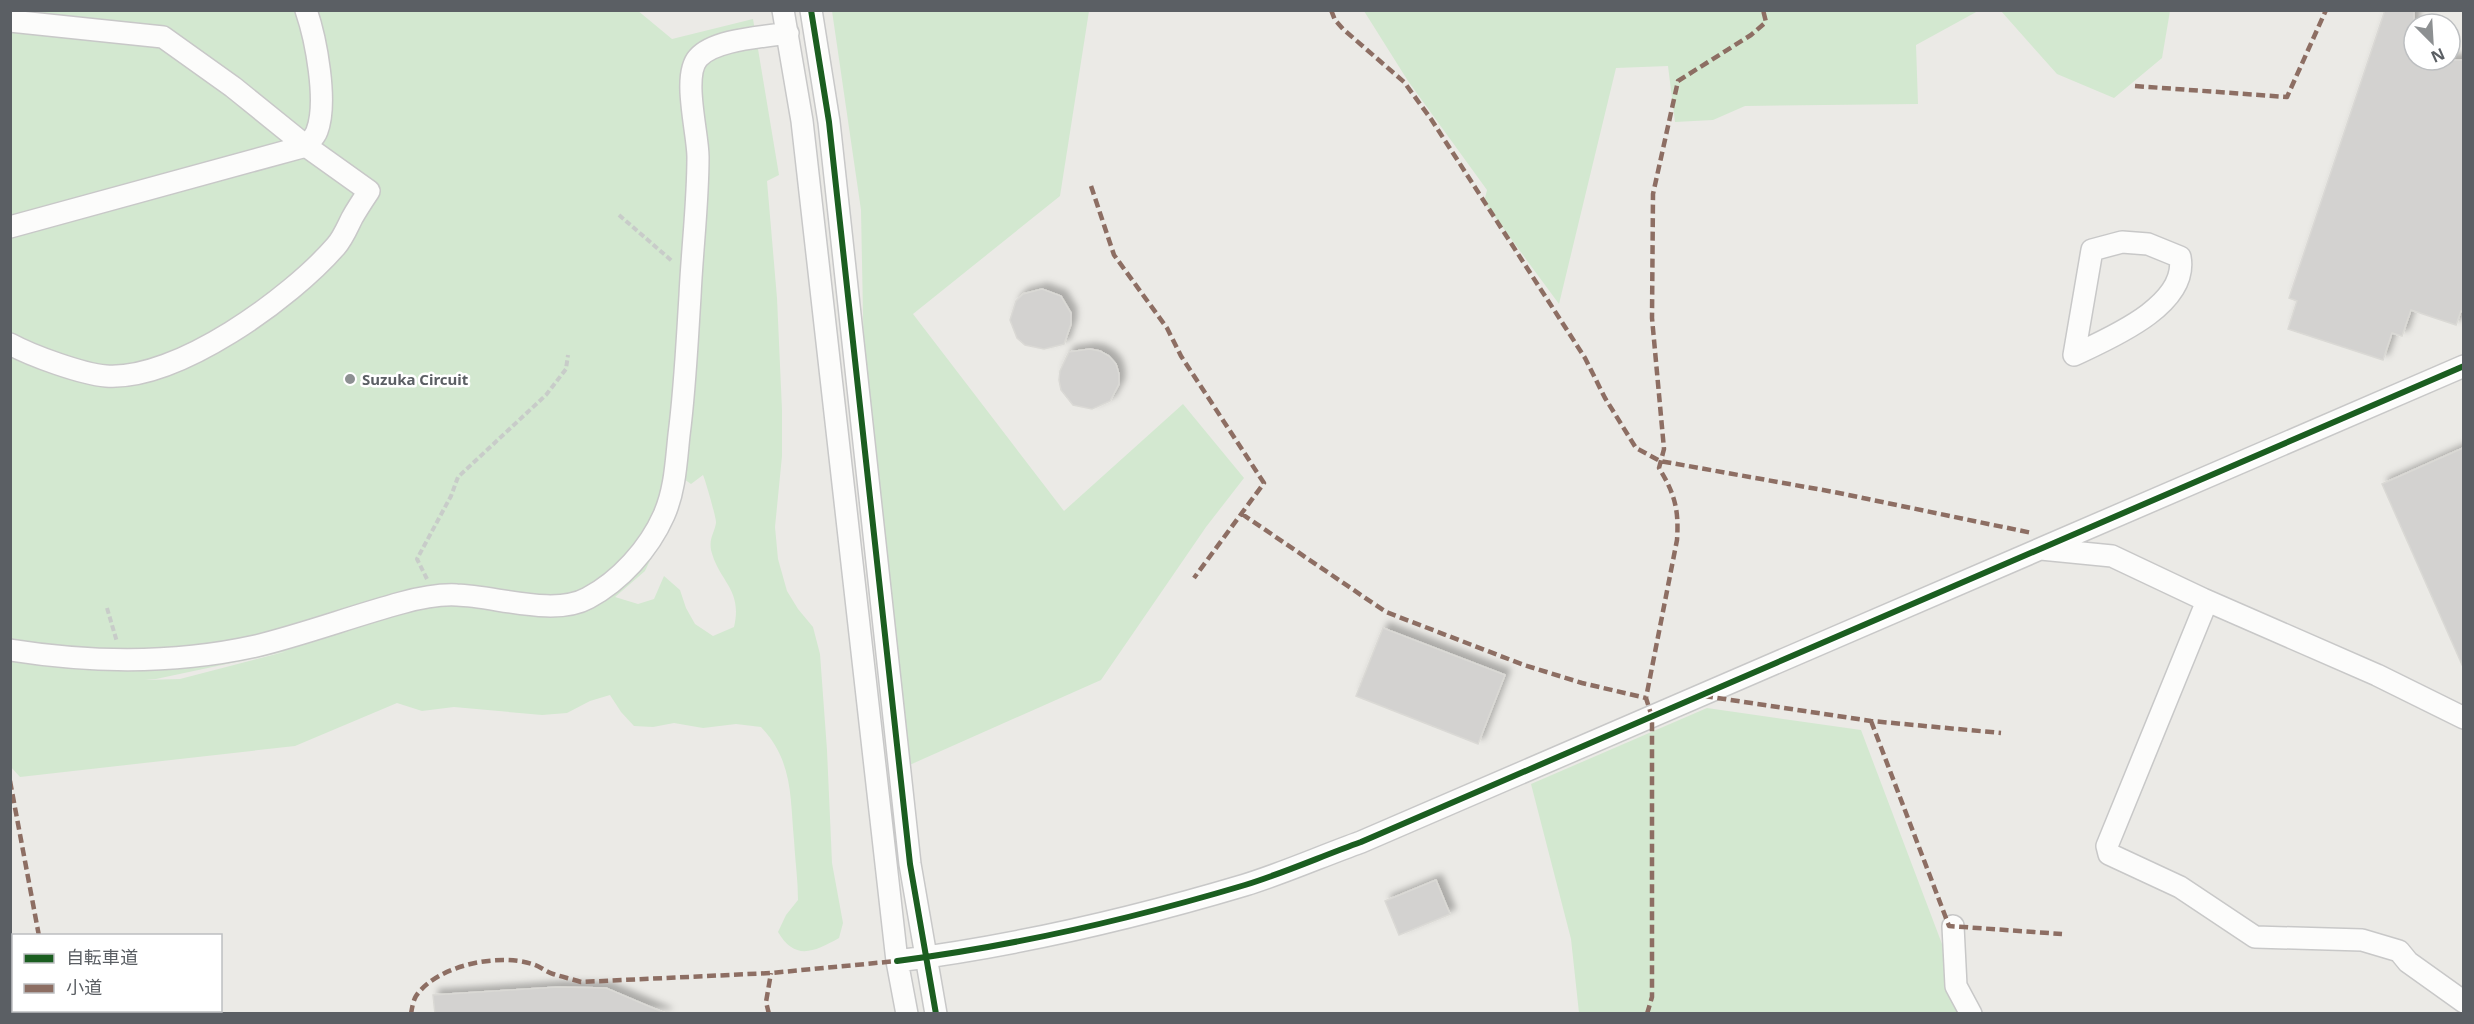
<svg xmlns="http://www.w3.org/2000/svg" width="2474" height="1024" font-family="'Noto Sans','Noto Sans JP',sans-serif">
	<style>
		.green { fill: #d3e8d0; fill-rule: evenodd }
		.building { fill: #d3d2d0; stroke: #dad9d5; stroke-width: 1.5; filter: url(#shadow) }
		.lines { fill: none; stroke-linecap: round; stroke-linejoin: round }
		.minor-casing { stroke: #c8c8c8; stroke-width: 24 }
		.path { stroke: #c8ccc9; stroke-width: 4; stroke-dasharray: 6 3; stroke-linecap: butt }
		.minor { stroke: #fcfcfb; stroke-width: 21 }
		.quiet { stroke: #8d6e63; stroke-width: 4.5; stroke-dasharray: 9 4.5; stroke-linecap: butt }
		.cycleway-casing { stroke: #fff; stroke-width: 10 }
		.cycleway { stroke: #1b5e20; stroke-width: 6 }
		.poi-dot { fill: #8d9092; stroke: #fff; stroke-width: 2 }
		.labels { text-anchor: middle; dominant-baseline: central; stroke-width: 5; stroke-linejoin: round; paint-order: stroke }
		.poi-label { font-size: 15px; font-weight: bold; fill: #5b5f64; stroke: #fff; text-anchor: start }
	</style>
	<defs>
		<filter id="shadow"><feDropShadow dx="5.5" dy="-5.5" stdDeviation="3" flood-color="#0004"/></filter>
	</defs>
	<rect width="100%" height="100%" fill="#ebeae6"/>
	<path class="green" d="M 637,10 L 672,39 L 753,19 L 779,175 L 767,181 L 777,298 L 782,410 L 782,456 L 775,527 L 778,559 L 787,591 L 798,609 L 813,627 L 820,654 L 827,750 L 832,863 L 843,923 L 839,938 C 814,952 795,961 778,932 L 786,915 L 798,900 C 798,880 795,860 794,840 C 790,796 793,761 761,727 L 736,724 L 703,728 L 674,723 L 653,727 L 634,726 L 621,712 L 610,695 L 590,701 L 567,713 L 542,715 L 454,707 L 422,711 L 397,703 L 295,746 L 20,777 L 10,766 L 10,11 ZM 703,475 C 705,479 717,520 716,523 C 714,534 709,538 711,550 C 719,582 743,589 734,627 L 713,636 L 695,624 L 686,608 L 680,590 L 664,576 L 654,599 L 638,604 L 615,597 L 645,571 L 678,502 L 681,477 L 691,484 ZM 288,651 L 180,679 L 145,680 L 156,679 Z
		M 832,11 L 1089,11 L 1060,196 L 913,314 L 1064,511 L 1183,404 L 1244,478 L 1206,527 L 1101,680 L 905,767 L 864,366 L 861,210 Z
		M 1364,11 L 1978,11 L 1916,45 L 1918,104 L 1745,106 L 1713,120 L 1675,122 L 1668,66 L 1616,68 L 1559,304 L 1484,202 L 1487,190 L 1408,81 Z
		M 2001,11 L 2170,11 L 2162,58 L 2114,98 L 2057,74 Z
		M 1707,708 L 1861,730 L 1942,944 L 1957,1013 L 1579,1013 L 1571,939 L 1531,784 Z"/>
	<path class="building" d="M 2385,10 L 2414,10 L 2414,60 L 2463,60 L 2463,312 L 2461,311 L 2456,325 L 2411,310 L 2402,336 L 2392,333 L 2383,360 L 2288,329 L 2297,301 L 2289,298 Z
		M 1042,289 L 1061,296 L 1071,313 L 1071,324 L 1064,344 L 1044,349 L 1025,345 L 1017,338 L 1010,320 L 1016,301 L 1023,294 Z
		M 1090,349 L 1100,351 L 1109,356 L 1116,364 L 1119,374 L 1119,384 L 1110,401 L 1092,409 L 1073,405 L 1061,390 L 1059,380 L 1060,371 L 1069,352 Z
		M 2463,448 L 2463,667 L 2382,484 Z
		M 1383,628 L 1505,675 L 1478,744 L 1356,696 Z
		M 1436,880 L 1450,914 L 1399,935 L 1385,901 Z
		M 558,987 L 606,988 L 667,1014 L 435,1014 L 433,995 Z"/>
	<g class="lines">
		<defs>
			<path id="minor" d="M 783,10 L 802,121 L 897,961 L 907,1014
				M 811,10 L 829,122 L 910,864 L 936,1014
				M 10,21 L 163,37 L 233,87 L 306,146 L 369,191 C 363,200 357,209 352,218 C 347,228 343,238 336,246 C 291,298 177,381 106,376 C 82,374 32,356 10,344
				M 10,227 L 306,146 C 309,142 315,137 317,131 C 328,102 316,39 306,10
				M 2122,242 L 2148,244 L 2180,257 C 2189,305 2110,338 2074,355 L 2092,250 Z
				M 2041,549 L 2112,556 L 2203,599 L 2377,675 L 2464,718
				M 2207,601 L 2107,846 L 2109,854 L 2180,887 L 2255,937 L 2362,940 L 2399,951 L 2408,962 L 2464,1002
				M 10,650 C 92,663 175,664 256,646 C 305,634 353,616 401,603 C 419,598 439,594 457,595 C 495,596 554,617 588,598 C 620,581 649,549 664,515 C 675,490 676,463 679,435 C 685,389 687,343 690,296 C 692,250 698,204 698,157 C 698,133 682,76 698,58 C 714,39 765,37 788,33
				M 1953,926 L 1956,986 L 1971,1014
				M 897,961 C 1015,946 1131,919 1245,885 C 1284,873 1322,856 1361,842 L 2464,366"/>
		</defs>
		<use href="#minor" class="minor-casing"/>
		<path class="path" d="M 619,215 L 672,261
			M 427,579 L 417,559 L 451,496 L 458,477 L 546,395 L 566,369 L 568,355
			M 107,608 L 117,642"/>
		<use href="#minor" class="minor"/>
		<path class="quiet" d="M 1331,10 L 1335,20 L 1343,29 L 1404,82 L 1431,119 L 1585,358 L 1605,398 L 1636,448 L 1660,461 L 1834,492 L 2032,533
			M 2135,86 L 2287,97 L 2326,10
			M 1091,186 L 1114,255 L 1167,328 L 1181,356 L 1264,483 L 1194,578
			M 1242,514 L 1386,612 L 1524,665 L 1582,683 L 1646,698
			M 1704,696 L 1871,721 L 2001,733
			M 1871,721 L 1949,926 L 2062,934
			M 10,781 L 39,936
			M 54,1010 L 54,1014
			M 411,1014 C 412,1008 413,1001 416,996 C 437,965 499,953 532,964 C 540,966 546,972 553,974 C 562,977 572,979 581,982 L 771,973 L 897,961
			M 769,1014 L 766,1002 L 771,973
			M 1647,1014 L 1652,997 L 1652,717 L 1646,698 L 1677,540 C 1679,510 1675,494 1659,468 L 1664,449 L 1652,318 L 1653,194 L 1678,81 L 1751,35 L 1766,22 L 1763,10"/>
		<defs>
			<path id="cycleway" d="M 811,10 L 829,122 L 910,864 L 936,1014
				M 897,961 C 1015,946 1131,919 1245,885 C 1284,873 1322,856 1361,842 L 2464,366"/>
		</defs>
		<use href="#cycleway" class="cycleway-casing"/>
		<use href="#cycleway" class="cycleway"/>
	</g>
	<circle class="poi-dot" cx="350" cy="379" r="6"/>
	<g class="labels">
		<g class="poi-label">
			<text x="362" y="379">Suzuka Circuit</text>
		</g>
	</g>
	<rect width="2474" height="1024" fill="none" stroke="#5b5f64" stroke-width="24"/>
	<rect x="12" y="934" width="210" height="78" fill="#ffffff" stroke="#bdbfc1" stroke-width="1.5"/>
	<rect x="24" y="954" width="30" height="9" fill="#1b5e20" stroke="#bdbfc1" stroke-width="1.5"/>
	<text x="66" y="964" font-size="18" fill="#5b5f64">自転車道</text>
	<rect x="24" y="984" width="30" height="9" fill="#8d6e63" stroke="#bdbfc1" stroke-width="1.5"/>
	<text x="66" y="994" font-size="18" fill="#5b5f64">小道</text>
	<g transform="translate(2432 42) rotate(156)"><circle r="28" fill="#ffffff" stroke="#bdbfc1" stroke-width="1.5"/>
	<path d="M0-4.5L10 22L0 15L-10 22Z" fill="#8d9092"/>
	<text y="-9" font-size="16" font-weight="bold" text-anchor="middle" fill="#5b5f64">N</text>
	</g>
</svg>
